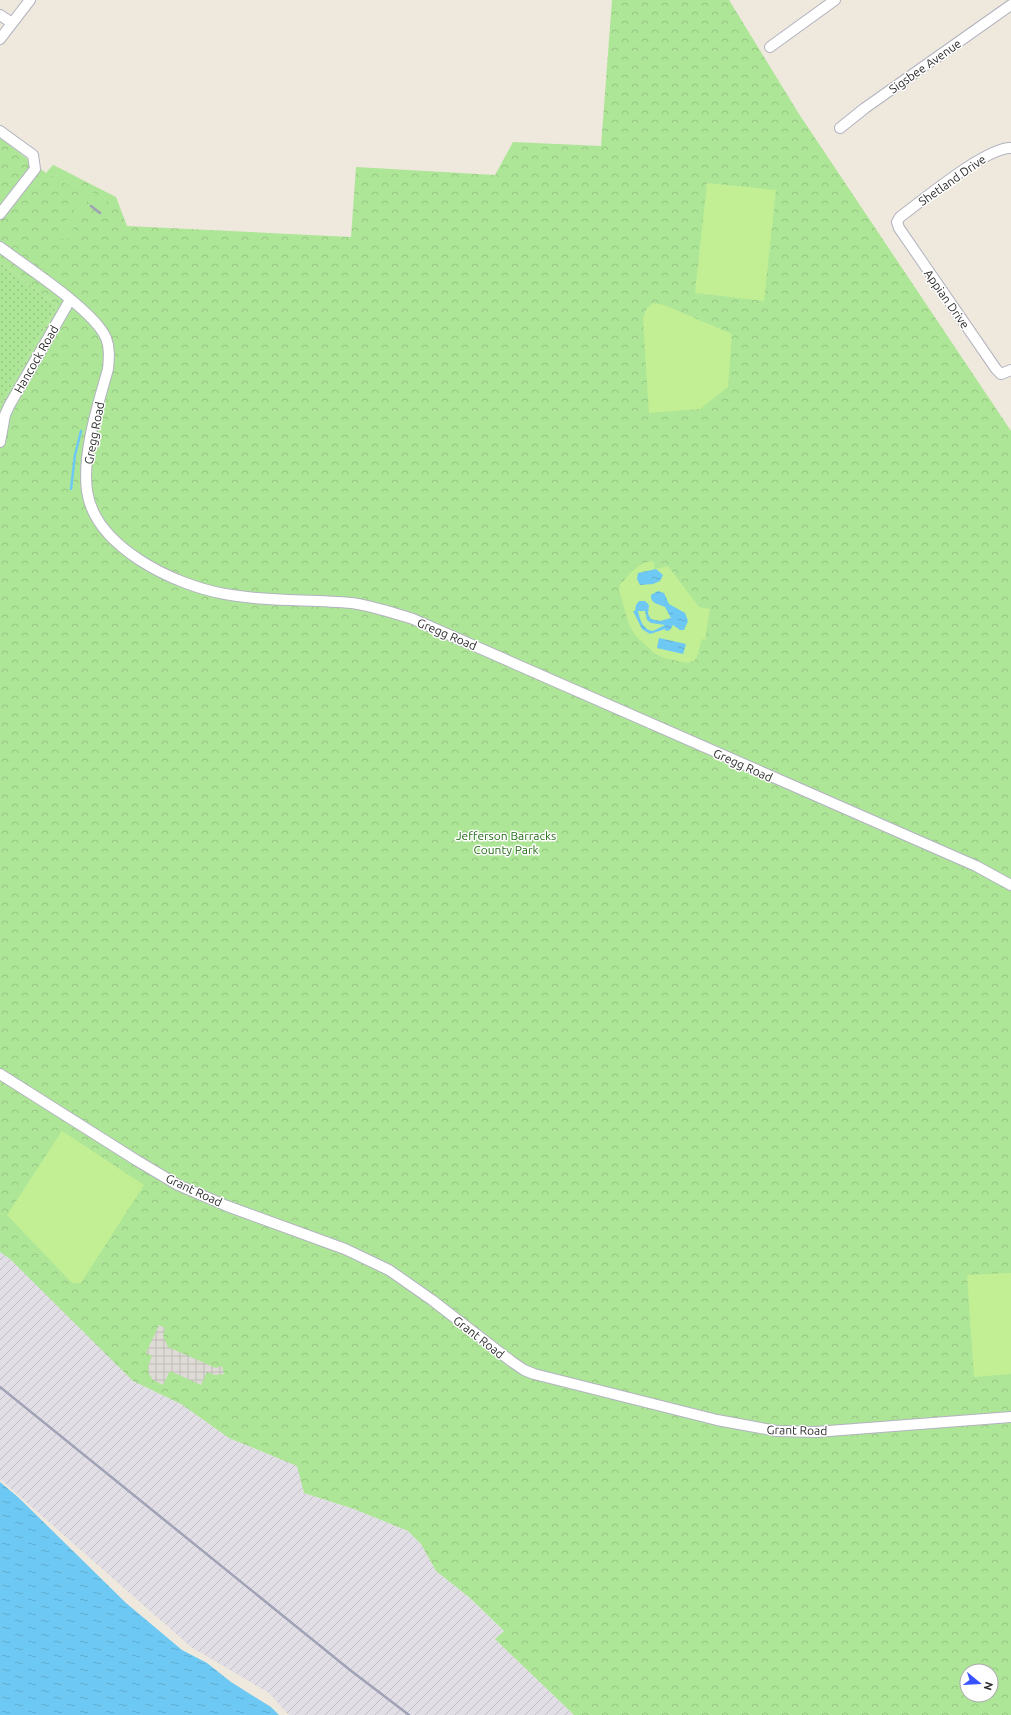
<svg xmlns="http://www.w3.org/2000/svg" width="1011" height="1715" font-family="Ubuntu,sans-serif">
	<style>
		.industrial { fill: url(#industrial-furrows) }
		.grass { fill: url(#grass-dots) }
		.park { fill: url(#park-crowns); fill-rule: evenodd }
		.garden { fill: #aee698 }
		.pitch { fill: #c2ee94 }
		.plaza { fill: url(#plaza-grid) }
		.water { fill: url(#water-ripples); fill-rule: evenodd }
		.pier { fill: #eee8dd }
		.lines { fill: none; stroke-linecap: round; stroke-linejoin: round }
		.stream { stroke: #6dc8f3; stroke-width: 2.5 }
		.street-casing { stroke: #b2b3c0; stroke-width: 12 }
		.street { stroke: #fff; stroke-width: 10 }
		.rail { stroke: #a0a2b6; stroke-width: 2.5 }
		.labels { text-anchor: middle; dominant-baseline: central; stroke-width: 3; stroke-linejoin: round; paint-order: stroke }
		.street-label { font-size: 12px; fill: #2c2c2c; stroke: #fff }
		.park-label { font-size: 12px; fill: #246c18; stroke: #fff }
	</style>
	<defs>
		<pattern id="industrial-furrows" width="10" height="10" patternUnits="userSpaceOnUse"><rect width="10" height="10" fill="#e1dee6"/><path d="M-1 1l2-2M0 10L10 0M9 11l2-2" fill="none" stroke="#c1bfc5"/></pattern>
		<pattern id="grass-dots" width="8" height="8" patternUnits="userSpaceOnUse"><rect width="8" height="8" fill="#aee698"/><path d="M2 2h.1M6 6h.1" fill="none" stroke="#96c583" stroke-width="1.8" stroke-linecap="round"/></pattern>
		<pattern id="park-crowns" width="20" height="18" patternUnits="userSpaceOnUse"><rect width="20" height="18" fill="#aee698"/><path d="M2 6a3 3 0 1 1 6 0M12 15a3 3 0 1 1 6 0" fill="none" stroke="#96c583"/></pattern>
		<pattern id="plaza-grid" width="8" height="8" patternUnits="userSpaceOnUse"><rect width="8" height="8" fill="#dedad5"/><path d="M0 4h8M4 0v8" fill="none" stroke="#bfbbb7"/></pattern>
		<pattern id="water-ripples" width="26" height="14" patternUnits="userSpaceOnUse"><rect width="26" height="14" fill="#6dc8f3"/><path d="M2 4q2-2 4 0t4 0M15 11q2-2 4 0t4 0" fill="none" stroke="#5facd0"/></pattern>
	</defs>
	<rect width="100%" height="100%" fill="#eee8dd"/>
	<path class="industrial" d="M 0,1252 L 10,1259 L 81,1327 L 133,1381 L 181,1404 L 229,1438 L 298,1466 L 304,1493 L 354,1509 L 408,1531 L 421,1544 L 436,1571 L 470,1598 L 504,1631 L 495,1639 L 574,1715 L 287,1715 L 189,1648 L 0,1481 Z"/>
	<path class="grass" d="M 0,262 L 57,306 L 0,406 Z"/>
	<path class="park" d="M 612,0 L 729,0 L 799,114 L 1011,431 L 1011,1715 L 574,1715 L 495,1639 L 504,1631 L 470,1598 L 436,1571 L 421,1544 L 408,1531 L 354,1509 L 304,1493 L 297,1466 L 229,1438 L 181,1404 L 133,1381 L 10,1259 L 0,1252 L 0,406 L 57,306 L 0,262 L 0,138 L 46,173 L 53,165 L 116,197 L 127,226 L 351,237 L 356,167 L 495,175 L 513,142 L 601,146 ZM 967,1671 L 991,1671 L 991,1695 L 967,1695 Z"/>
	<path class="garden" d="M 53,165 L 75,176 L 80,186 L 106,199 L 108,207 L 89,198 L 80,215 L 73,216 L 73,212 L 82,198 L 75,189 L 47,173 Z
		M 71,218 L 75,218 L 77,222 L 67,240 L 60,238 L 59,231 L 67,219 Z"/>
	<path class="pitch" d="M 707,183 L 776,190 L 764,301 L 695,293 Z
		M 653,303 L 664,305 L 732,334 L 728,387 L 700,409 L 649,413 L 643,318 L 647,308 Z
		M 653,561 L 655,569 L 668,566 L 699,607 L 710,609 L 705,640 L 702,639 L 697,657 L 694,661 L 687,663 L 664,658 L 654,653 L 636,636 L 629,625 L 619,590 L 620,585 L 631,572 L 643,563 Z
		M 62,1131 L 144,1185 L 81,1283 L 74,1283 L 70,1281 L 7,1215 Z
		M 1011,1273 L 1011,1374 L 974,1377 L 967,1275 Z"/>
	<path class="plaza" d="M 159,1325 L 165,1328 L 163,1336 L 168,1347 L 216,1368 L 222,1366 L 224,1374 L 215,1375 L 207,1372 L 201,1385 L 170,1371 L 163,1385 L 153,1380 L 149,1374 L 148,1366 L 152,1356 L 146,1353 Z"/>
	<path class="water" d="M 656,569 L 663,575 L 660,581 L 653,584 L 640,585 L 637,579 L 638,573 Z
		M 658,591 L 664,593 L 669,604 L 685,613 L 688,621 L 684,630 L 680,630 L 673,625 L 670,630 L 666,631 L 665,629 L 650,634 L 642,629 L 633,611 L 635,611 L 636,605 L 639,601 L 645,601 L 649,605 L 648,614 L 651,619 L 660,621 L 671,618 L 665,607 C 659,604 650,604 651,595 ZM 638,611 L 645,611 L 647,620 L 651,623 L 665,625 L 653,631 C 643,630 640,620 638,611 Z
		M 659,638 L 686,644 L 683,654 L 657,648 Z
		M 0,1481 L 189,1648 L 287,1715 L 0,1715 Z"/>
	<path class="pier" d="M 0,1479 L 191,1647 L 269,1693 L 289,1715 L 279,1715 L 271,1707 L 231,1682 L 207,1663 L 182,1650 L 126,1603 L 18,1497 L 0,1482 Z"/>
	<g class="lines">
		<path class="stream" d="M 71,489 L 75,455 L 81,431"/>
		<defs>
			<path id="street" d="M 0,15 L 12,23
				M 0,39 L 30,0
				M 770,47 L 835,0
				M 840,128 L 865,108 L 1011,5
				M 0,131 L 33,155 L 35,169 L 0,214
				M 1011,148 C 986,147 922,201 900,217 L 897,222 L 899,228 L 996,369 L 1001,374 L 1011,370
				M 0,247 C 26,267 94,310 106,338 C 110,348 109,358 108,369 C 98,405 82,453 87,491 C 95,547 174,585 225,594 C 267,602 309,599 352,603 C 373,606 393,613 413,619 L 976,866 L 1011,885
				M 0,442 L 5,415 L 9,406 L 70,300
				M 0,1074 L 136,1160 L 178,1185 L 227,1206 L 345,1249 L 389,1270 L 432,1300 L 511,1361 L 524,1370 L 534,1374 L 717,1420 L 777,1431 L 816,1432 L 1011,1417"/>
		</defs>
		<use href="#street" class="street-casing"/>
		<use href="#street" class="street"/>
		<path class="rail" d="M 91,206 L 100,213
			M 0,1387 L 350,1670 L 409,1715"/>
	</g>
	<g class="labels">
		<g class="street-label">
			<text transform="translate(925 66) rotate(-35)">Sigsbee Avenue</text>
			<text transform="translate(952 180) rotate(-35)">Shetland Drive</text>
			<text transform="translate(947 299) rotate(55)">Appian Drive</text>
			<text transform="translate(36 359) rotate(-60)">Hancock Road</text>
			<text transform="translate(94 433) rotate(-79)">Gregg Road</text>
			<text transform="translate(447 634) rotate(23)">Gregg Road</text>
			<text transform="translate(743 765) rotate(24)">Gregg Road</text>
			<text transform="translate(194 1190) rotate(25)">Grant Road</text>
			<text transform="translate(479 1337) rotate(38)">Grant Road</text>
			<text transform="translate(797 1430) rotate(1)">Grant Road</text>
		</g>
		<g class="park-label">
			<text x="506" y="835">Jefferson Barracks<tspan x="506" dy="14">County Park</tspan></text>
		</g>
	</g>
	<g transform="translate(979 1683) rotate(108)"><circle r="19" fill="#ffffff" stroke="#ababab"/>
	<path d="M0-3L7 15L0 10L-7 15Z" fill="#3952ff"/>
	<text y="-6" font-size="11" font-weight="bold" text-anchor="middle" fill="#2c2c2c">N</text>
	</g>
</svg>
